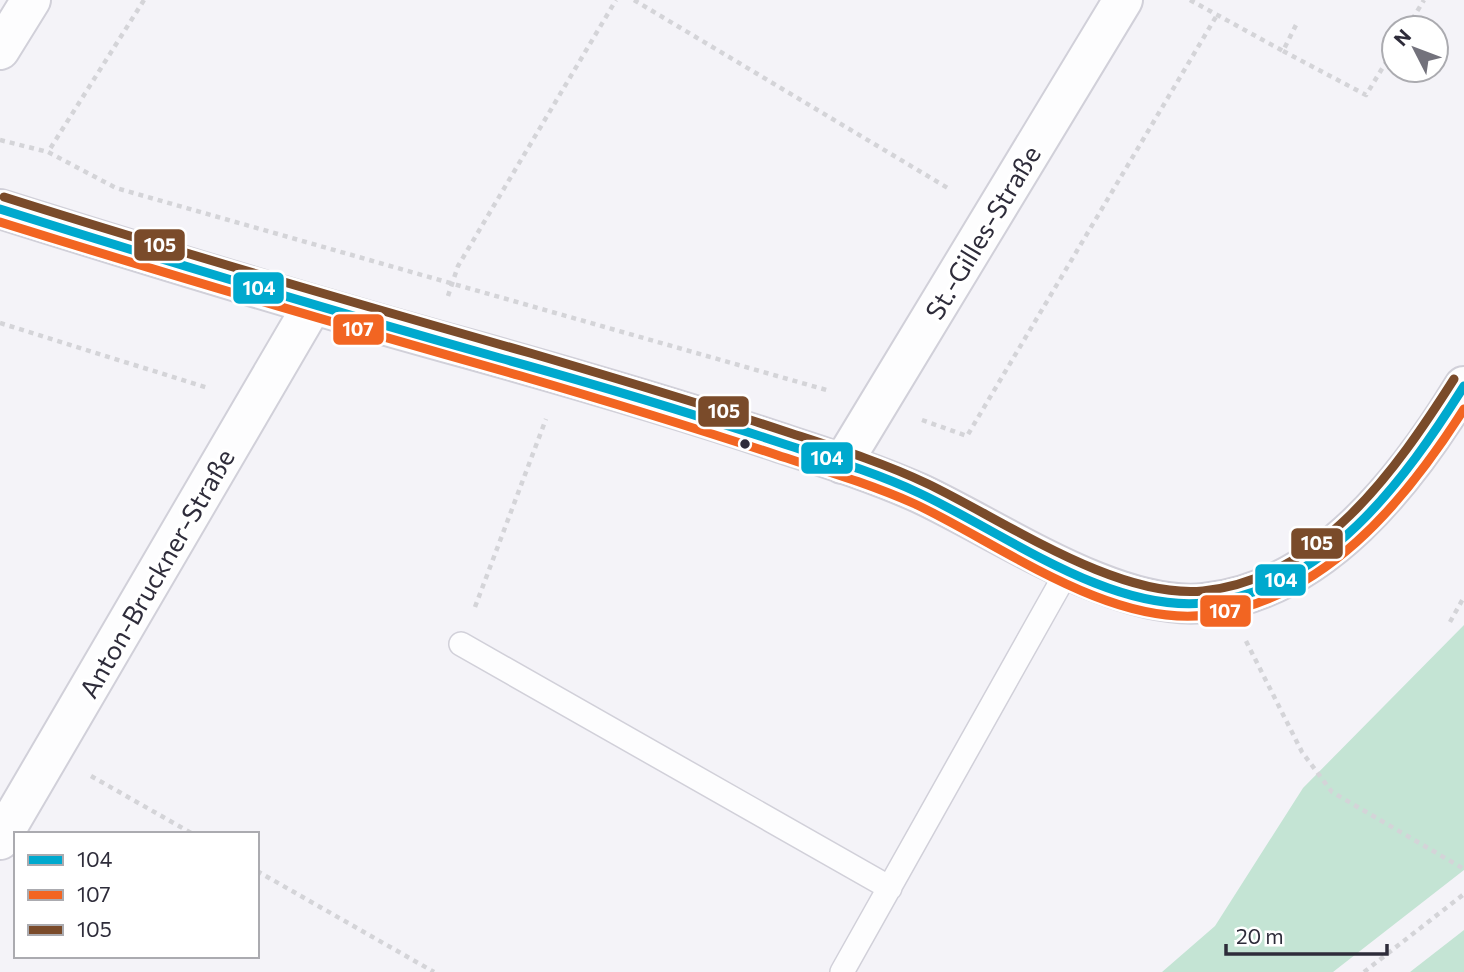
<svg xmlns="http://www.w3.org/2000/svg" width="1464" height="972" font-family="Commissioner,sans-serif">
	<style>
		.green { fill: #c4e4d4 }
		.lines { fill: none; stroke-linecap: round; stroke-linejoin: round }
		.service-casing { stroke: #d1d0d9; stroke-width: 26 }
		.minor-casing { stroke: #d1d0d9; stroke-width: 42 }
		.path { stroke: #d4d4d8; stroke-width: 4.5; stroke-dasharray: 5 5; stroke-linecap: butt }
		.service { stroke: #fdfdfe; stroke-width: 23 }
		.minor { stroke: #fdfdfe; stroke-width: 38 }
		.bus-1-casing { stroke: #fff; stroke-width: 14 }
		.bus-2-casing { stroke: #fff; stroke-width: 14 }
		.bus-3-casing { stroke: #fff; stroke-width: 14 }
		.bus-1 { stroke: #00a9ce; stroke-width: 9 }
		.bus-2 { stroke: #f26522; stroke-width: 9 }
		.bus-3 { stroke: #7a4b2a; stroke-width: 9 }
		.bus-dot { fill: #2e2c3a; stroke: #fff; stroke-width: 2.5 }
		.labels { text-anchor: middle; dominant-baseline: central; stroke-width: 7; stroke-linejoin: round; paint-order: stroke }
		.street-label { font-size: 26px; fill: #2e2c3a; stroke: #fff }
		.line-badge { stroke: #fff; stroke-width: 2.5 }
		.badge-label { font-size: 19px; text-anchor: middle; font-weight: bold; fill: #fff }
	</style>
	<rect width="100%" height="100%" fill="#f4f3f8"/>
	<path class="green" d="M 1464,625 L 1464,870 L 1333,972 L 1162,972 L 1215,926 L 1303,788 Z
		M 1464,930 L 1464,972 L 1410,972 Z"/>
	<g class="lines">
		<defs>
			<path id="service" d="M 461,644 L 890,888
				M 842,972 L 1069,568"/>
			<path id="minor" d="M 0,50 L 31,0
				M 0,209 C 156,258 311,306 469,349 C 573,378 678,408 781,443 C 827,458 874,473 919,493 C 999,530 1116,612 1204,603 C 1322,591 1407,480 1464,386
				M 842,464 L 1123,0
				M 0,840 L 312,306"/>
		</defs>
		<use href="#service" class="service-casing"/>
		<use href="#minor" class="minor-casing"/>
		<path class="path" d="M 144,0 L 48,152 L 116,188 L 830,391
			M 634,0 L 951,190
			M 1190,0 L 1283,51 L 1296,25
			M 1407,28 L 1424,0
			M 1283,51 L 1366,95 L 1394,49
			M 0,140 L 48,152
			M 448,296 L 458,266 L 616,0
			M 0,323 L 208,388
			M 922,420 L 967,436 L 1217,15
			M 475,607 L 546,419
			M 1450,622 L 1464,597
			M 1246,641 L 1302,752 L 1332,792 L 1464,869
			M 91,776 L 193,834
			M 257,871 L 434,972
			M 1364,972 L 1464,894"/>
		<use href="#service" class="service"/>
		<use href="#minor" class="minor"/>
		<defs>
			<path id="bus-1" d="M 0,209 C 166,261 332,311 500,358 C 594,384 688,412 781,443 C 827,458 874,472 919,493 C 1003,532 1107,612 1204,603 C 1325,591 1405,480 1464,386"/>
			<path id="bus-2" d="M 0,222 C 173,276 347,327 521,376 C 607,401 692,427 777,455 C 823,470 870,484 915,504 C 1000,544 1108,627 1207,615 C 1323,601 1405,502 1464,409"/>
			<path id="bus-3" d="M 4,197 C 178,252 354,303 530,353 C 615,378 700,403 784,431 C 833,447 882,462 928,484 C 1005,521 1116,599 1203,591 C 1320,579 1396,470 1454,379"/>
		</defs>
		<use href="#bus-1" class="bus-1-casing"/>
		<use href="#bus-2" class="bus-2-casing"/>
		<use href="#bus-3" class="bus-3-casing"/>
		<use href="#bus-1" class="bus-1"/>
		<use href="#bus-2" class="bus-2"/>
		<use href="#bus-3" class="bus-3"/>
	</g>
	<circle class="bus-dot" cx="745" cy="444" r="6"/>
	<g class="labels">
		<g class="street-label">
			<text transform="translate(982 232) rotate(-59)">St.-Gilles-Straße</text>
			<text transform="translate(156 573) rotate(-60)">Anton-Bruckner-Straße</text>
		</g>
	</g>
	<g class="line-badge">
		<rect x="133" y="228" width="53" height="34" rx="7" fill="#7a4b2a"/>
		<rect x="232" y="271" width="53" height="34" rx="7" fill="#00a9ce"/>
		<rect x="332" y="313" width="53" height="33" rx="7" fill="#f26522"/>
		<rect x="697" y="395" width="53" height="33" rx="7" fill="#7a4b2a"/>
		<rect x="800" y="441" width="54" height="34" rx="7" fill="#00a9ce"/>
		<rect x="1290" y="527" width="54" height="33" rx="7" fill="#7a4b2a"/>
		<rect x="1254" y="563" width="53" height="34" rx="7" fill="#00a9ce"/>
		<rect x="1199" y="594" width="53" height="34" rx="7" fill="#f26522"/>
	</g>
	<g class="badge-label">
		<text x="160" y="252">105</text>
		<text x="259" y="295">104</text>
		<text x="358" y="336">107</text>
		<text x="724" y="418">105</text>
		<text x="827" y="465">104</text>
		<text x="1317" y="550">105</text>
		<text x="1281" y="587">104</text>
		<text x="1225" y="618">107</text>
	</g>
	<rect x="14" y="832" width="245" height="126" fill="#ffffff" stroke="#ababb0" stroke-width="2"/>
	<rect x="28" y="855" width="35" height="10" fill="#00a9ce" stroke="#ababb0" stroke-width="2"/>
	<text x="77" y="867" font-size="21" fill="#2e2c3a">104</text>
	<rect x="28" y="890" width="35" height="10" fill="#f26522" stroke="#ababb0" stroke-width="2"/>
	<text x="77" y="902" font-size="21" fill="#2e2c3a">107</text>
	<rect x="28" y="925" width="35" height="10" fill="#7a4b2a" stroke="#ababb0" stroke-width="2"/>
	<text x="77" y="937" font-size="21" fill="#2e2c3a">105</text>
	<g transform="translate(1415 49) rotate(312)"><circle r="33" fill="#ffffff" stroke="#ababb0" stroke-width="2"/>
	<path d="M0-5L12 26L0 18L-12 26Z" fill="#73727c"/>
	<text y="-10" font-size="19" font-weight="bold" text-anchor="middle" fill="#2e2c3a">N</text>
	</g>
	<path d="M1226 944v10h161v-10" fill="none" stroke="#2e2c3a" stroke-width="3.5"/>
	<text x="1236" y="944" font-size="21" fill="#2e2c3a" stroke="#ffffff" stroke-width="5" paint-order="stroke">20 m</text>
</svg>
